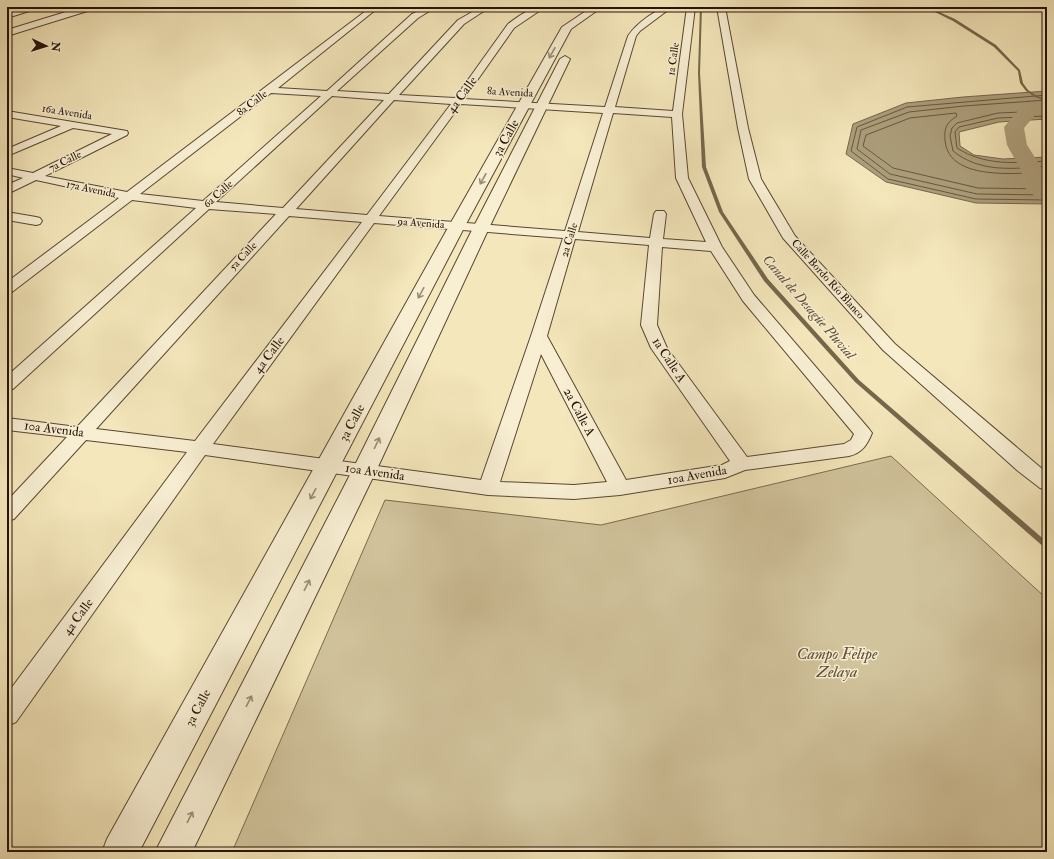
<svg xmlns="http://www.w3.org/2000/svg" width="1054" height="859" font-family="'IM FELL Double Pica',serif">
	<style>
		.green { fill: #d1c39c; stroke: #7a6a50 }
		.water { fill: #ad9f7c; stroke: #76674c }
		.lines { fill: none; stroke-linecap: round; stroke-linejoin: round }
		.shore { stroke: #685840; stroke-width: 1 }
		.stream { fill: #76674c; fill-rule: evenodd }
		.river { fill: #ad9f7c; fill-rule: evenodd }
		.minor-casing { stroke: #584731; stroke-width: 2 }
		.tertiary-casing { stroke: #584731; stroke-width: 2 }
		.minor { fill: #f8efd3; fill-rule: evenodd }
		.tertiary { fill: #f8efd3; fill-rule: evenodd }
		.oneway { stroke: #998c75 }
		.labels { text-anchor: middle; dominant-baseline: central; stroke-width: 3; stroke-linejoin: round; paint-order: stroke }
		.far-street-label { font-size: 11px; fill: #241203; stroke: #f8efd3 }
		.street-label { font-size: 13px; fill: #241203; stroke: #f8efd3 }
		.water-label { font-size: 14px; font-style: italic; fill: #625139; stroke: #f8efd3 }
		.near-park-label { font-size: 16px; font-style: italic; fill: #615039; stroke: #f8efd3 }
	</style>
	<rect width="100%" height="100%" fill="#f4e7bb"/>
	<filter id="stains"><feTurbulence type="fractalNoise" baseFrequency=".005" numOctaves="4"/><feColorMatrix values="0 0 0 0 .2 0 0 0 0 .09 0 0 0 0 .02 0 0 0 .5 -.17"/></filter>
	<radialGradient id="worn" r=".72"><stop offset=".6" stop-color="#630" stop-opacity="0"/><stop offset="1" stop-color="#630" stop-opacity=".3"/></radialGradient>
	<path class="green" d="M 891,456 L 1047,599 L 1047,852 L 232,852 L 385,500 L 601,525 Z"/>
	<path class="water" d="M 1047,91 L 1047,119 L 999,122 L 959,132 L 960,146 L 974,155 L 1003,159 L 1047,157 L 1047,204 L 976,203 L 886,182 L 846,154 L 853,124 L 906,103 L 963,97 Z"/>
	<g class="lines">
		<path class="shore" d="M 1047,95 L 907,107 L 857,127 L 851,151 L 888,179 L 976,199 L 1047,200
			M 1047,100 L 964,106 L 909,112 L 861,130 L 857,149 L 890,174 L 977,194 L 1047,195
			M 1047,111 L 998,113 L 957,123 L 952,128 L 950,136 L 953,151 C 980,173 1014,169 1047,166
			M 1047,116 L 998,118 L 959,127 L 955,132 L 957,148 C 985,166 1015,163 1047,161
			M 1047,172 C 1019,173 949,182 945,141 C 944,128 946,123 957,116 L 956,113 L 910,118 L 866,135 L 863,146 L 893,168 L 978,188 L 1047,189"/>
		<path class="stream" d="M 700,7 L 702,7 L 700,73 L 706,167 L 723,212 L 768,279 L 859,380 L 1047,542 L 1047,549 L 1045,548 L 855,382 L 764,281 L 719,212 L 702,167 L 698,73 Z
			M 925,7 L 928,7 L 955,19 L 996,45 L 1020,70 L 1023,83 L 1028,90 L 1037,96 L 1047,99 L 1047,101 L 1035,97 L 1026,91 L 1020,83 L 1018,71 L 994,47 L 953,21 Z"/>
		<path class="river" d="M 1047,100 L 1047,112 L 1037,113 L 1024,128 L 1027,145 L 1043,170 L 1047,183 L 1047,201 L 1039,199 L 1027,190 L 1024,185 L 1021,170 L 1007,145 L 1004,127 L 1024,104 Z"/>
		<defs>
			<path id="minor" d="M 30,7 L 42,7 L 7,18 L 7,14 Z
				M 51,7 L 73,7 L 84,10 L 80,12 L 55,9 Z
				M 371,7 L 379,7 L 278,88 L 327,91 L 412,14 L 427,7 L 436,7 L 418,18 L 337,91 L 389,94 L 458,20 L 481,7 L 490,7 L 464,24 L 399,95 L 455,98 L 508,24 C 519,16 530,7 545,7 L 514,28 L 464,99 L 605,107 L 628,36 C 636,24 657,7 672,7 L 640,31 L 636,36 L 615,107 L 673,111 L 687,7 L 695,7 L 682,114 L 688,178 L 722,247 L 754,295 L 869,429 L 872,433 C 867,445 862,453 849,456 L 745,470 L 725,478 L 620,495 L 574,499 L 488,495 L 205,455 L 16,722 L 7,726 L 7,694 L 187,452 L 86,440 L 14,519 L 7,521 L 7,501 L 67,437 L 7,430 L 7,418 L 77,427 L 276,214 L 209,209 L 13,389 L 7,390 L 7,376 L 196,208 L 132,200 L 12,292 L 7,293 L 7,282 L 119,198 L 36,180 L 7,194 L 7,185 L 23,178 L 7,174 L 7,168 L 33,173 L 112,134 L 73,128 L 7,156 L 7,149 L 61,126 L 7,117 L 7,111 L 127,131 L 128,133 L 127,135 L 45,176 L 127,192 ZM 271,93 L 321,96 L 203,201 L 140,194 ZM 332,96 L 384,100 L 283,208 L 216,202 ZM 394,100 L 451,104 L 367,215 L 296,209 ZM 461,104 L 603,113 L 565,231 L 379,216 ZM 613,113 L 672,117 L 676,178 L 706,242 L 663,239 L 666,214 L 664,211 L 656,211 L 654,214 L 650,238 L 578,232 ZM 289,216 L 362,222 L 195,441 L 96,429 ZM 374,223 L 563,238 L 531,336 L 481,480 L 213,444 ZM 575,239 L 649,245 L 641,325 L 651,348 L 730,461 L 722,465 L 626,480 L 547,336 ZM 662,247 L 711,251 L 743,301 L 854,434 L 851,440 L 844,444 L 747,457 L 667,348 L 657,325 ZM 541,354 L 607,482 L 574,485 L 500,482 Z
				M 717,7 L 725,7 L 748,128 L 761,179 L 795,236 L 895,344 L 1047,473 L 1047,490 L 1040,488 L 1018,471 L 883,350 L 783,238 L 749,179 L 738,128 Z
				M 7,212 L 36,217 L 40,218 L 42,221 L 40,224 L 36,225 L 7,220 Z"/>
			<path id="tertiary" d="M 82,7 L 95,7 L 94,9 L 7,36 L 7,30 Z
				M 592,7 L 602,7 L 571,29 L 465,226 L 139,852 L 102,852 L 107,839 L 449,226 L 562,27 Z
				M 565,56 L 570,59 L 489,228 L 376,471 L 192,852 L 155,852 L 352,471 L 473,228 L 560,59 Z"/>
		</defs>
		<use href="#minor" class="minor-casing"/>
		<use href="#tertiary" class="tertiary-casing"/>
		<use href="#minor" class="minor"/>
		<use href="#tertiary" class="tertiary"/>
	</g>
	<defs><path id="oneway-shaft" d="M-6 0H5M1.5-3L5.5 0L1.5 3" fill="none" stroke-width="1.6" stroke-linecap="round" stroke-linejoin="round"/></defs>
	<g class="oneway">
		<use href="#oneway-shaft" transform="translate(552 53) rotate(119)"/>
		<use href="#oneway-shaft" transform="translate(483 179) rotate(119)"/>
		<use href="#oneway-shaft" transform="translate(421 293) rotate(118)"/>
		<use href="#oneway-shaft" transform="translate(377 443) rotate(-64)"/>
		<use href="#oneway-shaft" transform="translate(313 494) rotate(118)"/>
		<use href="#oneway-shaft" transform="translate(307 585) rotate(-63)"/>
		<use href="#oneway-shaft" transform="translate(249 701) rotate(-63)"/>
		<use href="#oneway-shaft" transform="translate(190 817) rotate(-63)"/>
	</g>
	<g class="labels">
		<g class="far-street-label">
			<text transform="translate(673 59) rotate(-82)">1a Calle</text>
			<text transform="translate(510 92) rotate(3)">8a Avenida</text>
			<text transform="translate(252 103) rotate(-37)">8a Calle</text>
			<text transform="translate(67 112) rotate(9)">16a Avenida</text>
			<text transform="translate(65 161) rotate(-26)">7a Calle</text>
			<text transform="translate(91 189) rotate(12)">17a Avenida</text>
			<text transform="translate(218 194) rotate(-42)">6a Calle</text>
			<text transform="translate(421 223) rotate(4)">9a Avenida</text>
			<text transform="translate(569 240) rotate(-73)">2a Calle</text>
			<text transform="translate(243 256) rotate(-47)">5a Calle</text>
			<text transform="translate(828 279) rotate(48)">Calle Bordo Río Blanco</text>
		</g>
		<g class="street-label">
			<text transform="translate(462 95) rotate(-54)">4a Calle</text>
			<text transform="translate(506 138) rotate(-61)">3a Calle</text>
			<text transform="translate(269 355) rotate(-53)">4a Calle</text>
			<text transform="translate(669 360) rotate(57)">1a Calle A</text>
			<text transform="translate(579 412) rotate(62)">2a Calle A</text>
			<text transform="translate(352 423) rotate(-62)">3a Calle</text>
			<text transform="translate(54 429) rotate(7)">10a Avenida</text>
			<text transform="translate(375 472) rotate(8)">10a Avenida</text>
			<text transform="translate(697 475) rotate(-10)">10a Avenida</text>
			<text transform="translate(78 617) rotate(-54)">4a Calle</text>
			<text transform="translate(198 708) rotate(-62)">3a Calle</text>
		</g>
		<g class="water-label">
			<text transform="translate(809 307) rotate(49)">Canal de Desagüe Pluvial</text>
		</g>
		<g class="near-park-label">
			<text x="837" y="654">Campo Felipe<tspan x="837" dy="18">Zelaya</tspan></text>
		</g>
	</g>
	<rect width="1054" height="859" fill="none" stroke="#f4e7bb" stroke-width="24"/>
	<rect x="8" y="8" width="1038" height="843" fill="none" stroke="#241203" stroke-width="2"/>
	<rect x="12" y="12" width="1030" height="835" fill="none" stroke="#241203"/>
	<g transform="translate(46 46) rotate(94)" stroke="#f8efd3" stroke-width="3" paint-order="stroke">
	<path d="M0-3L7 15L0 10L-7 15Z" fill="#241203"/>
	<text y="-6" font-size="11" font-weight="bold" text-anchor="middle" fill="#241203">N</text>
	</g>
	<rect width="100%" height="100%" filter="url(#stains)"/>
	<rect width="100%" height="100%" fill="url(#worn)"/>
</svg>
